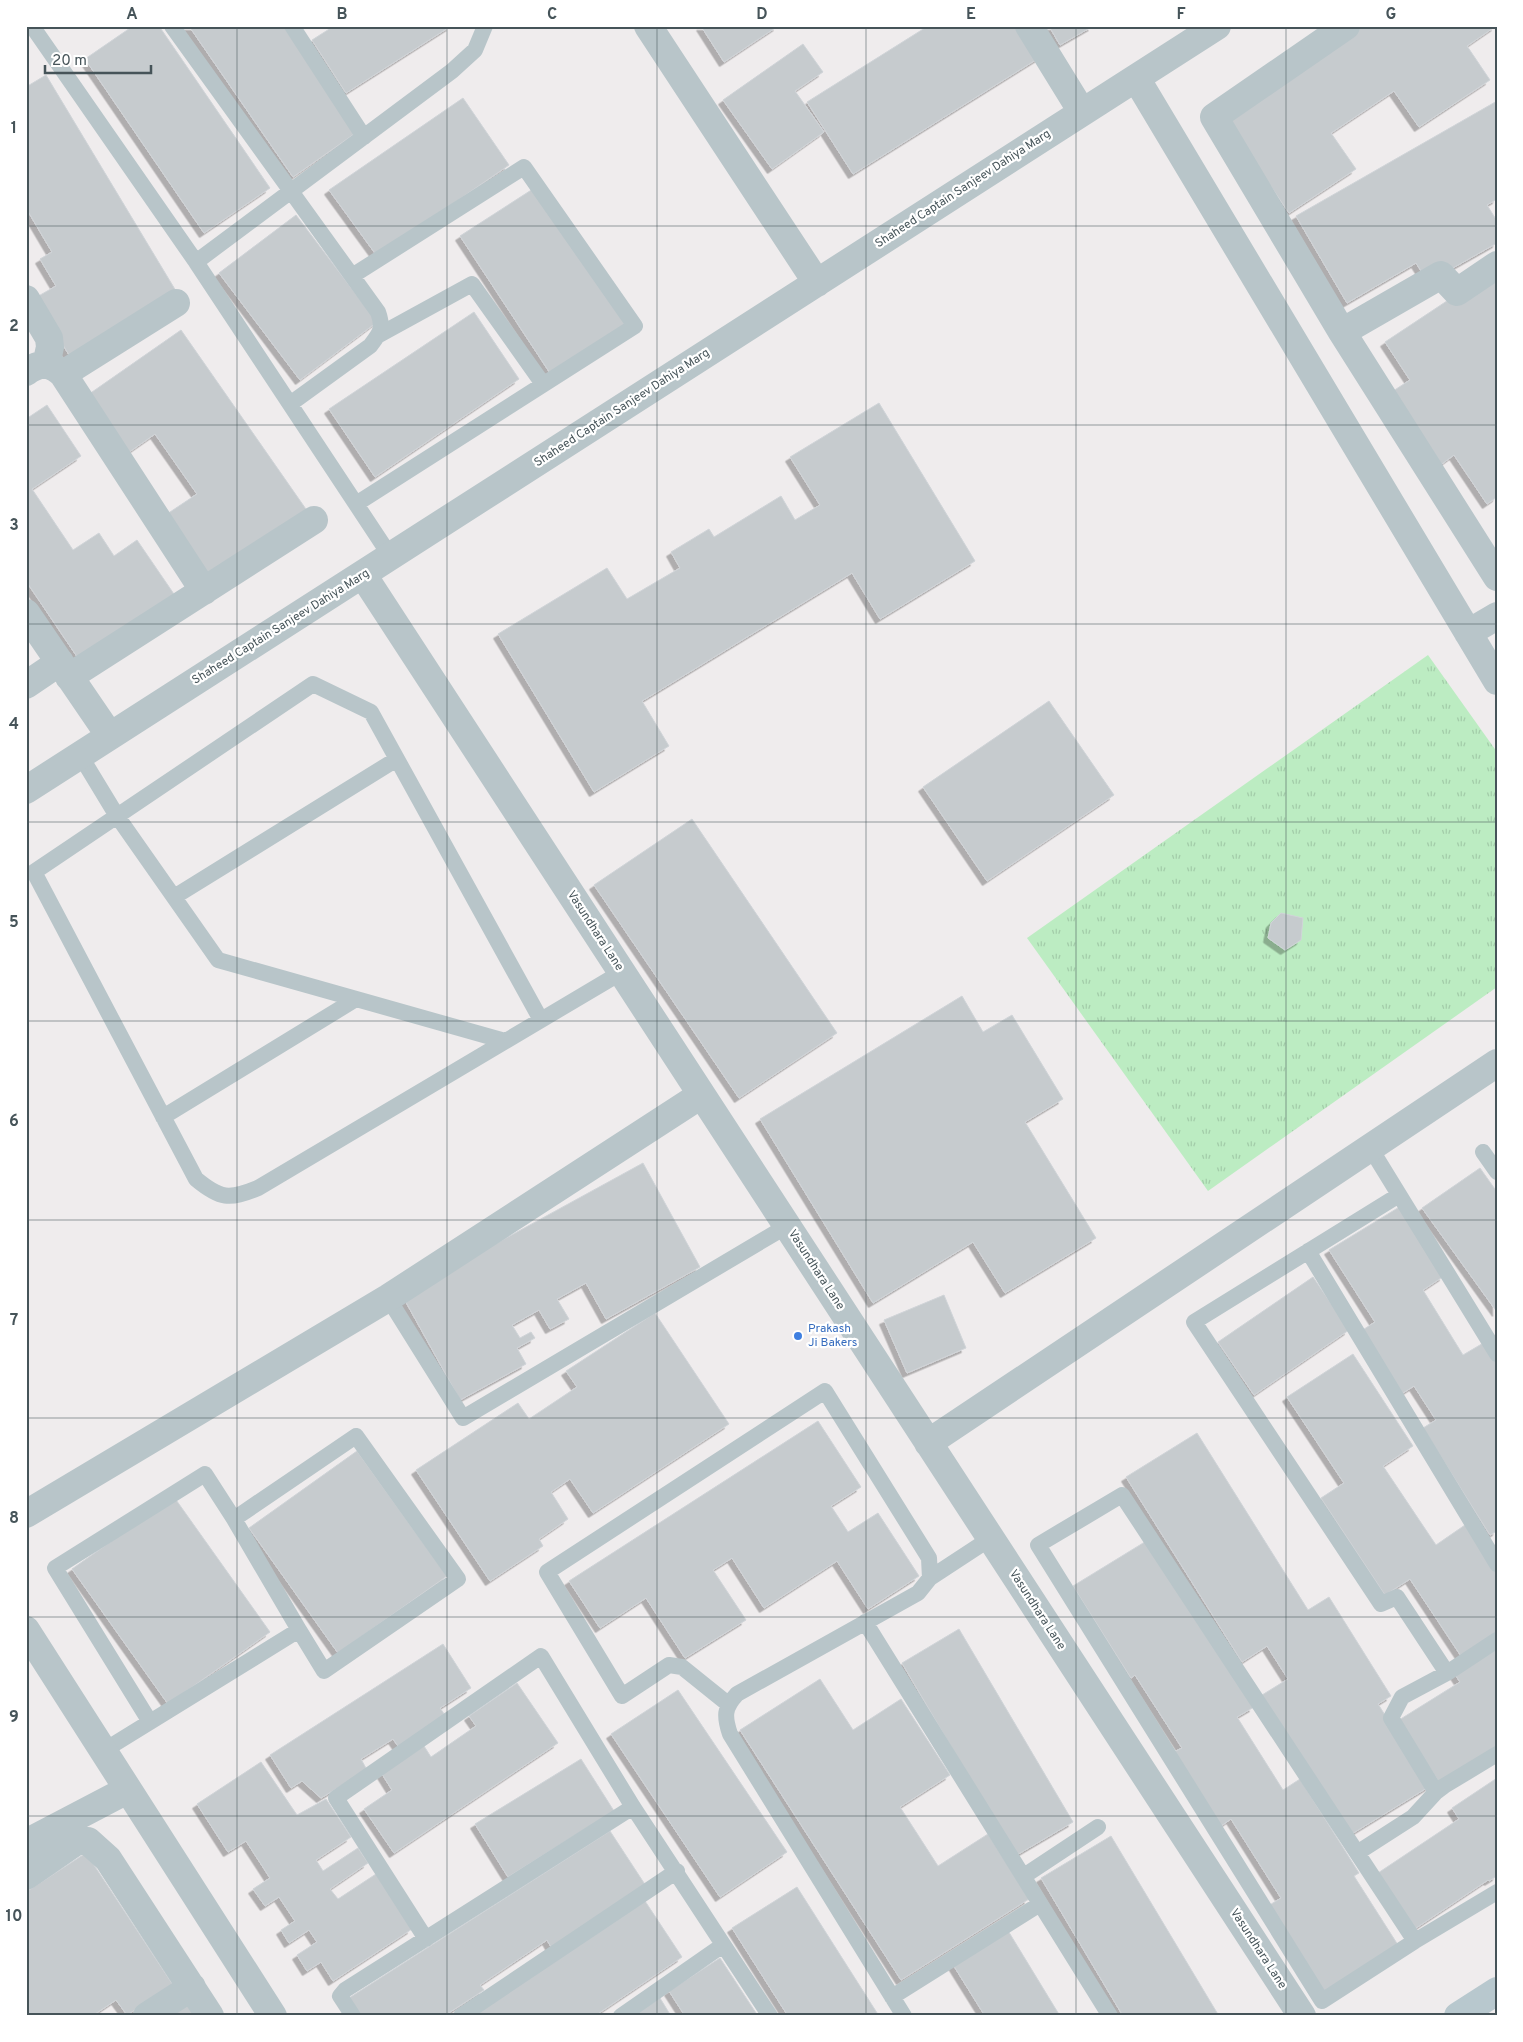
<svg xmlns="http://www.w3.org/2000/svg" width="1523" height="2042" font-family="Overpass,sans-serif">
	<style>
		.grass { fill: url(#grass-tufts) }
		.building { fill: #c6cbce; stroke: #d0d4d8; filter: url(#shadow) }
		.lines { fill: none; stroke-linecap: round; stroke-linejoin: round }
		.lane { stroke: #b8c5c9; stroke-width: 16 }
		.street { stroke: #b8c5c9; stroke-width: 28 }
		.secondary { stroke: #b8c8ce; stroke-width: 28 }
		.grid { fill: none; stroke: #465459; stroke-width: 1; stroke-opacity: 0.55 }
		.shop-dot { fill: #3f7fe0; stroke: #fff; stroke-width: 2 }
		.labels { text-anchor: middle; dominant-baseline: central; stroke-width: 4.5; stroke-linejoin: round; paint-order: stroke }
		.street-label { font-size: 12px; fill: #465459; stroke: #fff }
		.shop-label { font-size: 12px; fill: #366cbe; stroke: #fff; text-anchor: start }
		.neatline { fill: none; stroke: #465459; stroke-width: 2 }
		.grid-label { font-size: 16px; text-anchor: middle; font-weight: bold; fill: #465459 }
	</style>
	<defs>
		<pattern id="grass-tufts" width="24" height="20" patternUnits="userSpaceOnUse" patternTransform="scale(1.25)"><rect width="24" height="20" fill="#bcecc2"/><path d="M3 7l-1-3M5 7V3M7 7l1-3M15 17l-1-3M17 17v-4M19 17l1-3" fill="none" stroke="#a3cca9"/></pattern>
		<filter id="shadow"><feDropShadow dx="-4.5" dy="4.5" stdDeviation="0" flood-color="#0004"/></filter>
	</defs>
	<rect width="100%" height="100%" fill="#efeced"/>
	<path class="grass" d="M 1428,655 L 1497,752 L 1497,987 L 1208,1191 L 1027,938 Z"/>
	<path class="building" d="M 133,26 L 159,26 L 270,188 L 204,233 L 85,59 Z
		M 189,26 L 283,26 L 357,132 L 293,177 Z
		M 334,26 L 451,26 L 346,93 L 312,40 Z
		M 701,26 L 778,26 L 724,62 Z
		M 928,26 L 1023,26 L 1042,56 L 853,174 L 807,102 Z
		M 1049,26 L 1093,26 L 1060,45 Z
		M 1357,26 L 1496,26 L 1467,46 L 1490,80 L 1419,127 L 1394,91 L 1331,133 L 1356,169 L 1289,213 L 1223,116 Z
		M 803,44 L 823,72 L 795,91 L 824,132 L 772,169 L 723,100 Z
		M 46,75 L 176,291 L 69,355 L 35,298 L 56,286 L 40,259 L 52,252 L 26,208 L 26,87 Z
		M 463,98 L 509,165 L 377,256 L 329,190 Z
		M 1497,101 L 1497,199 L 1487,205 L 1497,221 L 1497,243 L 1428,282 L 1416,263 L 1347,303 L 1296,216 Z
		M 536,187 L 626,324 L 550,373 L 460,236 Z
		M 296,215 L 377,322 L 300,380 L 219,273 Z
		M 1497,278 L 1497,497 L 1487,504 L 1454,455 L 1439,466 L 1390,393 L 1410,380 L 1385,342 L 1474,283 Z
		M 474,312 L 519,379 L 375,477 L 329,409 Z
		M 181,330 L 308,512 L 209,581 L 164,516 L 197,494 L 155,434 L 122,457 L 82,399 Z
		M 879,403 L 975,561 L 880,619 L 852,573 L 642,701 L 669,746 L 594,792 L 498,634 L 607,568 L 627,599 L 680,568 L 671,552 L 709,529 L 714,537 L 781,496 L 795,520 L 820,505 L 790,457 Z
		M 47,405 L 81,456 L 32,489 L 73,550 L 99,533 L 114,556 L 137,540 L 176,597 L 80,661 L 26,581 L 26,419 Z
		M 1049,701 L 1114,795 L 987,881 L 923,787 Z
		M 692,819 L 837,1033 L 739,1098 L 594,885 Z
		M 1281,913 L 1303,918 L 1301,940 L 1285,950 L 1268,938 L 1271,923 Z
		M 962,996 L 983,1032 L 1012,1015 L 1063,1099 L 1025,1122 L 1096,1238 L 1005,1293 L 973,1242 L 873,1303 L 760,1119 Z
		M 643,1163 L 700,1267 L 606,1319 L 586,1283 L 557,1299 L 569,1319 L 550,1329 L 539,1310 L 512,1325 L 520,1338 L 531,1332 L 535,1338 L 517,1348 L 526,1364 L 460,1400 L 402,1295 Z
		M 1480,1168 L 1497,1192 L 1497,1312 L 1422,1208 Z
		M 1401,1206 L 1444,1276 L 1423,1290 L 1463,1355 L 1485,1342 L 1497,1360 L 1497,1531 L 1490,1535 L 1423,1428 L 1436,1420 L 1414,1386 L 1398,1396 L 1358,1333 L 1375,1322 L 1329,1250 Z
		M 1313,1277 L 1349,1330 L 1254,1395 L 1218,1342 Z
		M 944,1295 L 966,1348 L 907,1373 L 884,1320 Z
		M 655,1313 L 729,1424 L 593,1513 L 570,1479 L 551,1492 L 568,1519 L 539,1539 L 543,1546 L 490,1581 L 416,1470 L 518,1403 L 529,1419 L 577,1387 L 566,1371 Z
		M 1353,1354 L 1413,1446 L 1383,1466 L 1436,1545 L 1465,1525 L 1497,1573 L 1497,1636 L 1463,1659 L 1410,1579 L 1385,1595 L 1321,1498 L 1344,1483 L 1287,1397 Z
		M 818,1421 L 861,1487 L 831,1506 L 848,1532 L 878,1513 L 919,1576 L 868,1609 L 837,1561 L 764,1608 L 732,1558 L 713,1570 L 746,1620 L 685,1658 L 646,1598 L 600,1628 L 569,1581 Z
		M 1197,1433 L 1308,1610 L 1329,1597 L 1391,1696 L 1378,1704 L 1430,1786 L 1350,1835 L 1262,1695 L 1288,1679 L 1267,1646 L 1242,1662 L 1126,1477 Z
		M 357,1451 L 447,1576 L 338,1653 L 249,1528 Z
		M 174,1497 L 270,1632 L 168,1704 L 72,1569 Z
		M 1148,1540 L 1254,1707 L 1237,1717 L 1283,1790 L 1300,1779 L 1359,1873 L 1354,1876 L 1398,1945 L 1323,1992 L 1268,1906 L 1281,1898 L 1231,1819 L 1221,1826 L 1174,1752 L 1182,1748 L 1135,1675 L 1131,1678 L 1073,1586 Z
		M 959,1629 L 1073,1822 L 1015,1856 L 902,1663 Z
		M 443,1644 L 471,1688 L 440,1708 L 447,1718 L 400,1749 L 393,1739 L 361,1759 L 367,1770 L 321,1798 L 302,1781 L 291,1788 L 270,1755 Z
		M 1497,1646 L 1497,1746 L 1439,1782 L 1399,1720 L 1460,1682 L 1454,1673 Z
		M 820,1679 L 853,1730 L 901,1699 L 950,1775 L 900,1807 L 938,1866 L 988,1834 L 1029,1899 L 901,1980 L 740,1730 Z
		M 517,1683 L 558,1743 L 394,1853 L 364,1809 L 392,1790 L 382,1774 L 424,1746 L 431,1757 L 476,1726 L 469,1716 Z
		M 678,1690 L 787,1852 L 720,1897 L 611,1734 Z
		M 581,1759 L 614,1811 L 508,1877 L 475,1824 Z
		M 261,1762 L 297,1815 L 326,1799 L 351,1837 L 316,1860 L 323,1871 L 358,1848 L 368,1863 L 330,1889 L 338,1899 L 376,1874 L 412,1929 L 333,1981 L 321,1962 L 307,1971 L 297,1955 L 317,1942 L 309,1930 L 289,1943 L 281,1930 L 295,1921 L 279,1897 L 265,1906 L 253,1889 L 270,1878 L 246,1841 L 228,1852 L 197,1804 Z
		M 1497,1778 L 1497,1876 L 1489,1881 L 1488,1880 L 1413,1930 L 1375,1875 L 1459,1819 L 1452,1808 Z
		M 610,1831 L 646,1886 L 551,1947 L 547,1940 L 480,1985 L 484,1990 L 444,2016 L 360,2016 L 349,1998 Z
		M 1111,1836 L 1219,2016 L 1123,2016 L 1041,1878 Z
		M 86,1853 L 173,1985 L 127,2015 L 116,2000 L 95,2014 L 97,2016 L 26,2016 L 26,1892 Z
		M 797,1887 L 879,2016 L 788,2016 L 732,1928 Z
		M 645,1901 L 682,1957 L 599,2013 L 601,2016 L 473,2016 Z
		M 1007,1929 L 1060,2016 L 985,2016 L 952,1963 Z
		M 720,1958 L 758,2016 L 685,2016 L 669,1991 Z
		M 660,1998 L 671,2016 L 632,2016 Z
		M 194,1999 L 205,2016 L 169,2016 Z"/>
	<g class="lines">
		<path class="lane" d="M 32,26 L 196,262 L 391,557
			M 172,26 L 378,312 C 384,329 380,333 370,346 L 290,404
			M 292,26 L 364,137
			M 196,262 L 452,71 L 475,50 L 485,26
			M 352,276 L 524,167 L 635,326 L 356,504
			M 379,335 L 472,284 L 543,384
			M 80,755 L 117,816 L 218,960 L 505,1041
			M 174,897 L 397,759
			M 541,1020 L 371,712 L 313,684 L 34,872 L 196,1179 C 220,1199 229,1200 258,1188 L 622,972
			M 163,1117 L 356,999
			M 1371,1149 L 1497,1354
			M 1483,1152 L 1497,1172
			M 1399,1195 L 1194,1322 L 1381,1604 L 1397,1597 L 1447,1673 L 1402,1697 L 1391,1718 L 1436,1792
			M 1308,1251 L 1497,1564
			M 388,1298 L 463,1418 L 787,1226
			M 930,1578 L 991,1538
			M 865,1622 L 1110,2016
			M 1447,1673 L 1497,1640
			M 728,1704 L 682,1667 L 669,1665 L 622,1696 L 547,1572 L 825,1391 L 929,1558 L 930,1578 L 918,1593 L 737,1694 C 724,1708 724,1716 730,1734 L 904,2016
			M 150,1722 L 55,1568 L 205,1474 L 234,1519
			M 103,1751 L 299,1630 L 234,1519 L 356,1436 L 458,1579 L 324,1671 L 299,1630
			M 1357,1853 L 1413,1817 L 1436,1792 L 1444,1786 L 1497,1754
			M 1024,1876 L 1098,1827
			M 426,1939 L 336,1798 L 541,1656 L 633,1807 L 770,2016
			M 1415,1941 L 1122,1495 L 1038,1545 L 1322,2001 L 1415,1941 L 1497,1892
			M 892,1997 L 1040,1904
			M 353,2016 L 340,1996 L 345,1990 L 633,1807
			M 461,2016 L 677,1871
			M 621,2016 L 723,1945"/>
		<path class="street" d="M 648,26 L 817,283
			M 1029,26 L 1082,112
			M 1346,26 L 1214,117 L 1342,332 L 1497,577
			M 1136,78 L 1497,681
			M 26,299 L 49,338 L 50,347 L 46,365
			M 1342,332 L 1441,275 L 1457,292 L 1497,265
			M 26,372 C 40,362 50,362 63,374 L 204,591
			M 63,374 L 176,303
			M 363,575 L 1302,2016
			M 26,613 L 110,736
			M 1468,633 L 1497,616
			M 69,677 L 314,520
			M 26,685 L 60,662
			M 26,790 L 1217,26
			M 928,1443 L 1497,1063
			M 26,1514 L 388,1298 L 701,1095
			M 26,1630 L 273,2016
			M 26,1843 L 127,1790
			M 26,1876 L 77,1841 L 88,1841 L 108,1859 L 210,2016
			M 147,2016 L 192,1987"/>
		<path class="secondary" d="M 1458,2016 L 1497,1991"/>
	</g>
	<path class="grid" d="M 237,26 L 237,2016M 447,26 L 447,2016M 657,26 L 657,2016M 866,26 L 866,2016M 1076,26 L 1076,2016M 1286,26 L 1286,2016M 26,226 L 1497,226M 26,425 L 1497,425M 26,624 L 1497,624M 26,822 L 1497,822M 26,1021 L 1497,1021M 26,1220 L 1497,1220M 26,1418 L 1497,1418M 26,1617 L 1497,1617M 26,1816 L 1497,1816"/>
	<circle class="shop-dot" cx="798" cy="1336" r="5"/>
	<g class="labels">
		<g class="street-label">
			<text transform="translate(963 189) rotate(-33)">Shaheed Captain Sanjeev Dahiya Marg</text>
			<text transform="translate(622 408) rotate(-33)">Shaheed Captain Sanjeev Dahiya Marg</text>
			<text transform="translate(281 627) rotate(-32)">Shaheed Captain Sanjeev Dahiya Marg</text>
			<text transform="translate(595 931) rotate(57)">Vasundhara Lane</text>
			<text transform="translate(816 1270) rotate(57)">Vasundhara Lane</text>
			<text transform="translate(1037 1610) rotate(57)">Vasundhara Lane</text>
			<text transform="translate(1258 1949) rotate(57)">Vasundhara Lane</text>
		</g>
		<g class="shop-label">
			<text x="808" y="1329">Prakash<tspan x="808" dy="14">Ji Bakers</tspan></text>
		</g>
	</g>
	<rect width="1523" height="2042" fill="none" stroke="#ffffff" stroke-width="55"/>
	<path d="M45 65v8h106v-8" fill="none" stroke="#465459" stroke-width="2.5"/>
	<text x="52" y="65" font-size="15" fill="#465459" stroke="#ffffff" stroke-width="4" paint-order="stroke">20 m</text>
	<rect x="28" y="28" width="1468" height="1986" class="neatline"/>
	<g class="grid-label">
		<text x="132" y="19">A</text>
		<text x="342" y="19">B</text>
		<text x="552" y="19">C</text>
		<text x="762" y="19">D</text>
		<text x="971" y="19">E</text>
		<text x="1181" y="19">F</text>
		<text x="1391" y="19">G</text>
		<text x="14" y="133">1</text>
		<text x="14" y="331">2</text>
		<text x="14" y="530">3</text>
		<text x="14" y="729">4</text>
		<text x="14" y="927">5</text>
		<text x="14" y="1126">6</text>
		<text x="14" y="1325">7</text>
		<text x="14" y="1523">8</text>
		<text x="14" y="1722">9</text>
		<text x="14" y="1921">10</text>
	</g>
</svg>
